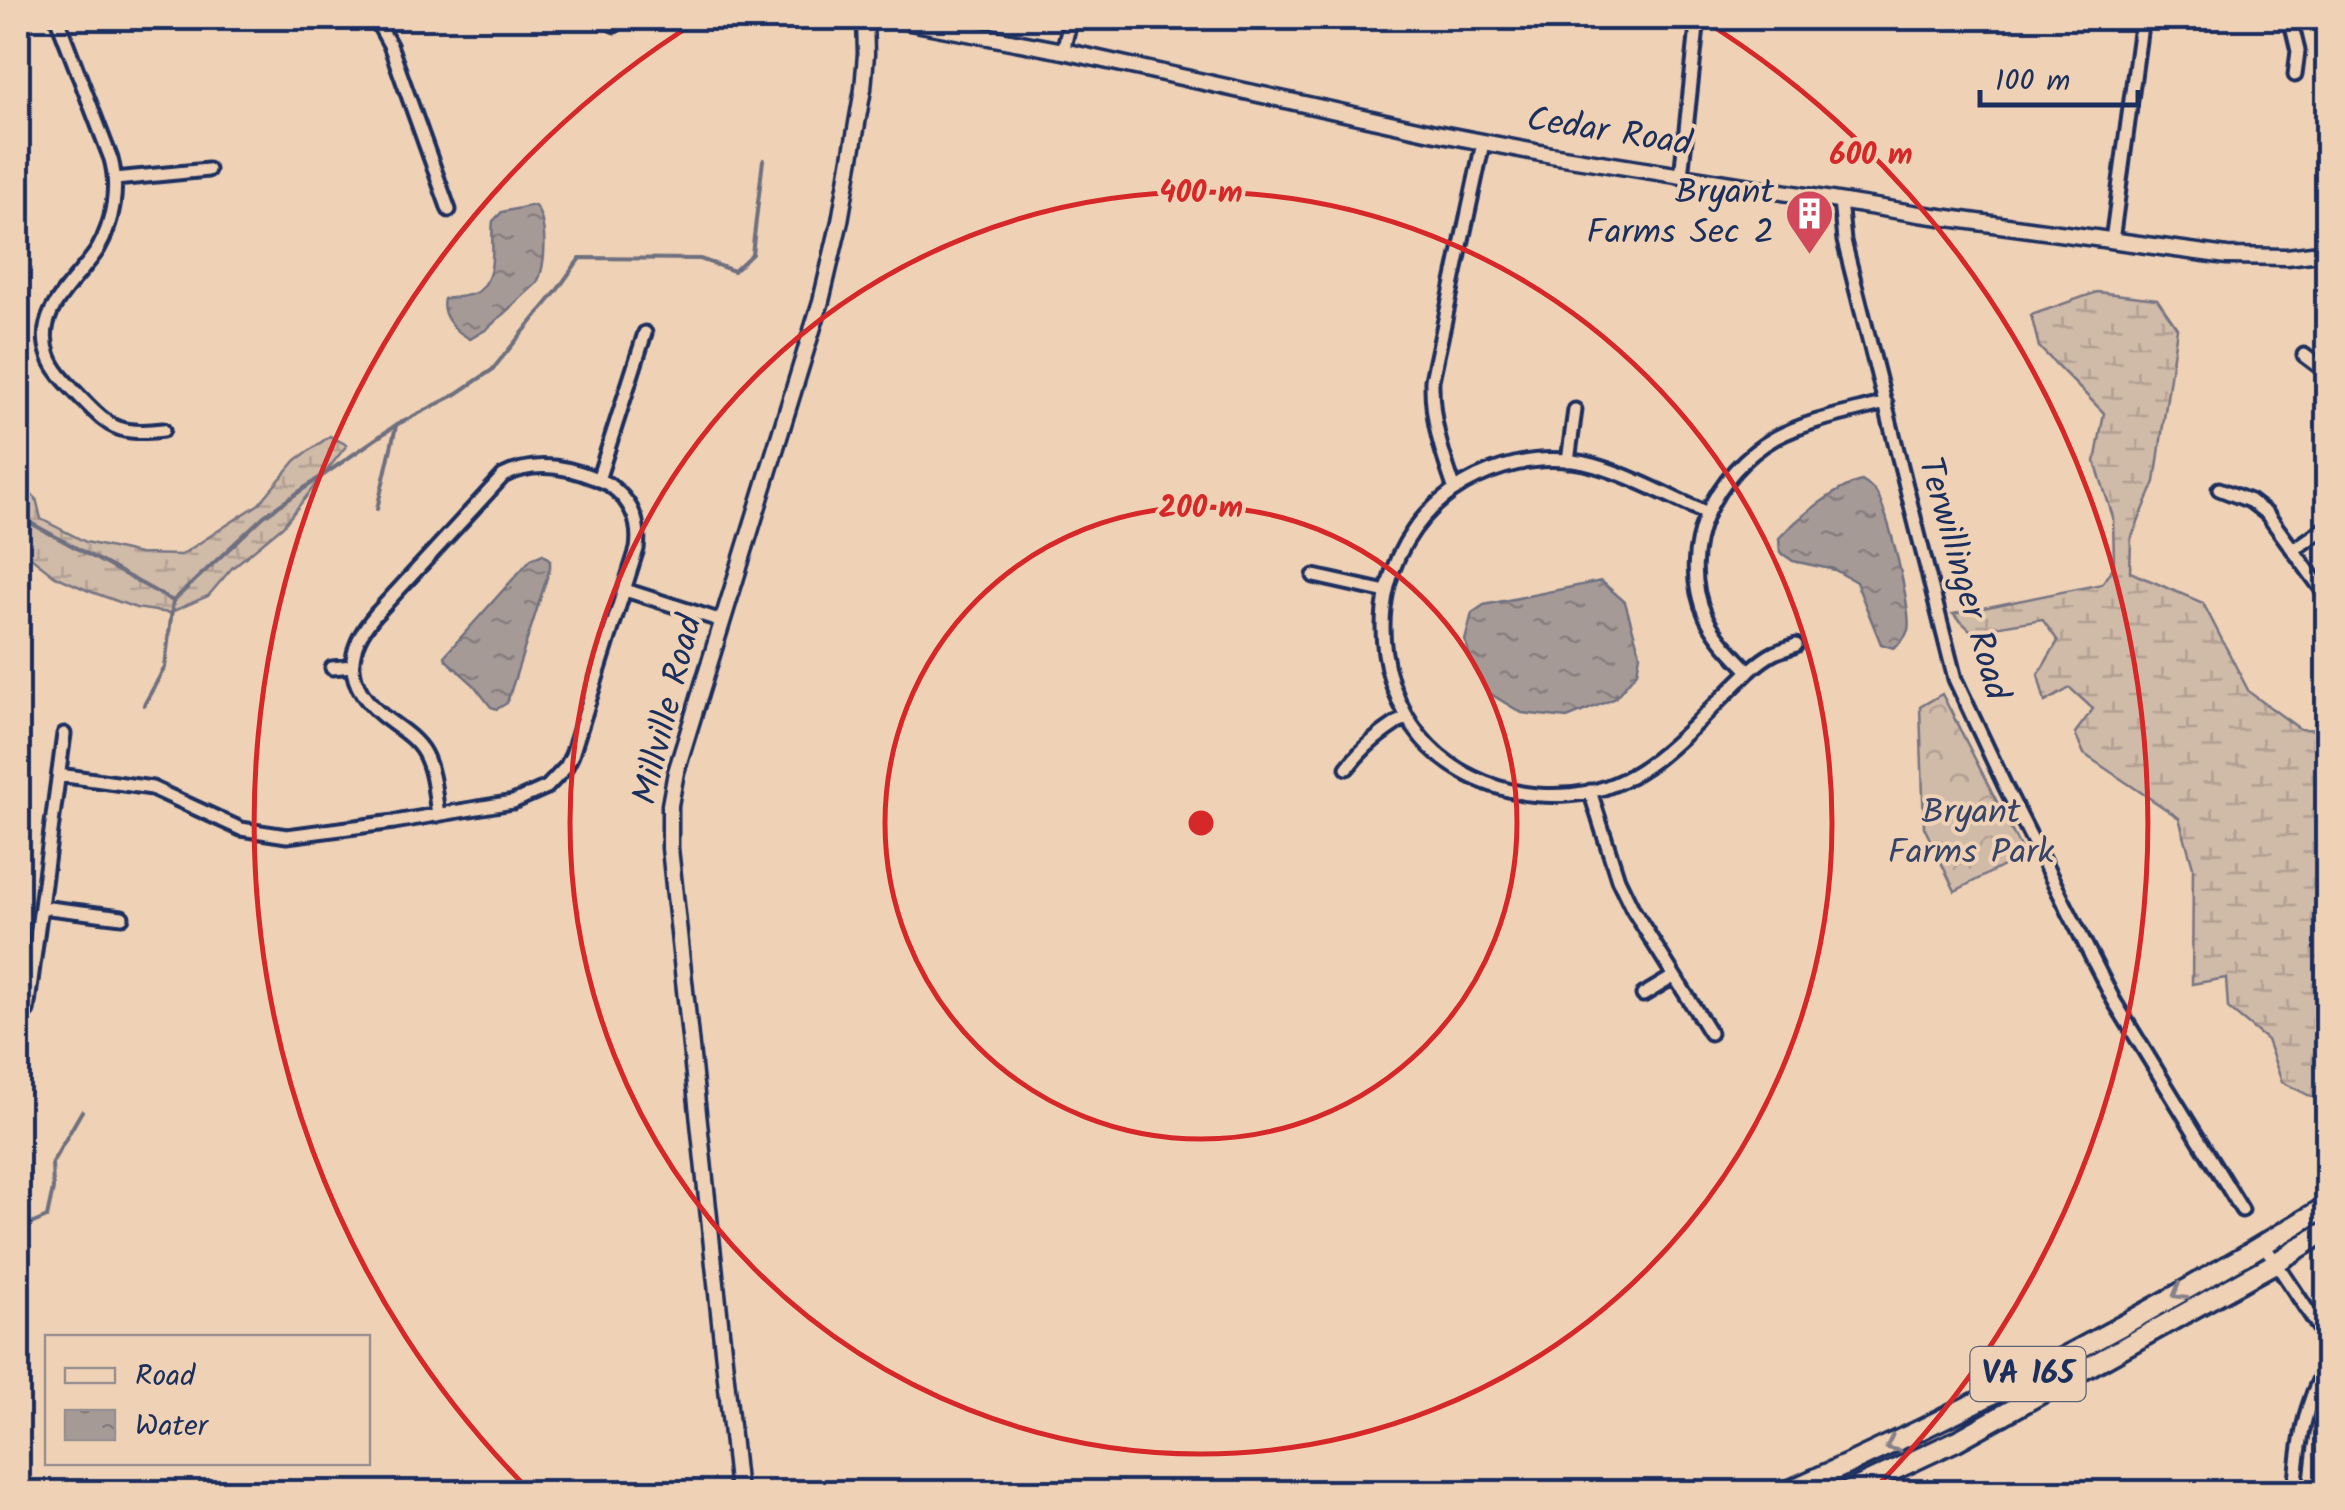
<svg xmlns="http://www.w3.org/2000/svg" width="2345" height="1510" font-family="Kalam,sans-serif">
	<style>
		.wetland { fill: url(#wetland-marsh); stroke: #767483; stroke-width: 2.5 }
		.park { fill: url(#park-crowns); stroke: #767483; stroke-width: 2.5 }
		.water { fill: url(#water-ripples); stroke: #6e6f80; stroke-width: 2.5 }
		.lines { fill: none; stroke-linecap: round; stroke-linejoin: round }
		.stream { stroke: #6e6f80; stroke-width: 4 }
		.minor-casing { stroke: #1b2f5e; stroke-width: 19 }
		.tertiary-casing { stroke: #1b2f5e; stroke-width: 21 }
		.primary-casing { stroke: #1b2f5e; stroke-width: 25 }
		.minor { stroke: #efd2b5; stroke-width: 11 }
		.tertiary { stroke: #efd2b5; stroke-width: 14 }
		.primary { stroke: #efd2b5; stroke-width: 18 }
		.oneway { stroke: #85808a }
		.ring { fill: none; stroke: #d62828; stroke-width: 5 }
		.labels { text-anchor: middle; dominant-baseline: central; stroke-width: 8; stroke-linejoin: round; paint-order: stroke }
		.shield { fill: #efd2b5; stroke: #5b6078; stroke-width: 2.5 }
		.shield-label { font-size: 32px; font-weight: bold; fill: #1b2f5e }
		.street-label { font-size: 35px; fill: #1b2f5e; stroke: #efd2b5 }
		.poi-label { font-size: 35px; fill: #1b2f5e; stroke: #efd2b5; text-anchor: end }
		.park-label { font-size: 35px; fill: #364469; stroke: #efd2b5 }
		.centre { fill: #d62828; stroke: #efd2b5; stroke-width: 5 }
		.ring-label { font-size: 30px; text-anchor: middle; font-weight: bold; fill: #d62828; stroke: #efd2b5; stroke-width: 8; stroke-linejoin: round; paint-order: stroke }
	</style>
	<defs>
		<pattern id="wetland-marsh" width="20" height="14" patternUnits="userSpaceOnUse" patternTransform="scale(2.5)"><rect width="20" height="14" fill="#d0baa8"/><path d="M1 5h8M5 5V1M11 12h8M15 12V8" fill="none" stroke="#b2a093"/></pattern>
		<pattern id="park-crowns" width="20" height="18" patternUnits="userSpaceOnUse" patternTransform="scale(2.5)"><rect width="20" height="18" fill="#d0baa8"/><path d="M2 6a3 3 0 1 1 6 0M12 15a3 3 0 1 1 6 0" fill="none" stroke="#b2a093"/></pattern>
		<pattern id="water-ripples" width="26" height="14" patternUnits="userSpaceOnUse" patternTransform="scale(2.5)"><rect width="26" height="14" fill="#a69a97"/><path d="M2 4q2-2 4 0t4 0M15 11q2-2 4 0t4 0" fill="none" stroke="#867e7e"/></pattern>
	</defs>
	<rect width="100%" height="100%" fill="#efd2b5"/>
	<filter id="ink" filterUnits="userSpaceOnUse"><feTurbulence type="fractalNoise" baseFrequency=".01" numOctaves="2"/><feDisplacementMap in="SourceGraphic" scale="20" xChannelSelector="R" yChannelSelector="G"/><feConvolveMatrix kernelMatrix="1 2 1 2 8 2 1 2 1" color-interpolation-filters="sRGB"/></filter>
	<g filter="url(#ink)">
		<path class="wetland" d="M 2097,292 L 2157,299 L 2177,328 L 2155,482 L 2131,539 L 2130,572 L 2203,603 L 2249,692 L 2300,729 L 2327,730 L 2328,1093 L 2314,1098 L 2282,1082 L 2267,1040 L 2228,1008 L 2226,978 L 2192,984 L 2193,867 L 2179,818 L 2084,754 L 2075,733 L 2093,709 L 2070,688 L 2045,702 L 2038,675 L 2058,641 L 2042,619 L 1971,631 L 1953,614 L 2102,584 L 2114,565 L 2113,517 L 2095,462 L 2104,413 L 2039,347 L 2031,315 Z
			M 330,436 L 347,445 L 283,526 L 232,568 L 208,596 L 169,613 L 136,608 L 89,591 L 55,576 L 18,547 L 18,486 L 36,498 L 41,519 L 86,542 L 139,554 L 181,555 L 259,504 L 296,460 Z"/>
		<path class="park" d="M 1942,694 L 2024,855 L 1955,891 L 1924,827 L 1920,707 Z"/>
		<path class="water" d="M 534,205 C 548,220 547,268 536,284 L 487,329 L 470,339 C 455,331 440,316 444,299 C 454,297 469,297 477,292 C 499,277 490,243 493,221 L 502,212 Z
			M 1862,481 C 1866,484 1872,487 1875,491 C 1887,505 1913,614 1908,630 C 1905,639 1900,644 1893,648 L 1881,644 L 1856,582 L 1835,570 L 1793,561 L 1780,552 L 1779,538 C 1797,519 1837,486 1862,481 Z
			M 543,554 L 550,560 L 550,568 L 507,703 L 497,709 L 491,707 L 473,684 L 446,660 L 445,655 L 531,559 Z
			M 1601,581 L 1625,602 L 1640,654 L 1637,672 L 1614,699 L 1567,718 L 1522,713 L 1489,693 L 1475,671 L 1465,641 L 1472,613 L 1484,605 Z"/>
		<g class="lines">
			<path class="stream" d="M 377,509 L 396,426
				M 18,516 L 173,601
				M 144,705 L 165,667 L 173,601 L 264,516 L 396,425 L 455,395 L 492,370 L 556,292 L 580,258 L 700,259 L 734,271 L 752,254 L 763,160
				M 18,1224 L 31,1224 L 47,1217 L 53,1189 L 52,1163 L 82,1111"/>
			<defs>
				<path id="minor" d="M 57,18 L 111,159 C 119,188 113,223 98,249 C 77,282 32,311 49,356 C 55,373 70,386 82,399 C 111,429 120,435 163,430
					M 375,18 L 390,45 L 449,210
					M 602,18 L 615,25
					M 2290,18 L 2298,51 L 2295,75
					M 1063,51 L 1071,18
					M 1681,176 L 1698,18
					M 115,179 L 208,170
					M 1840,201 L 1844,241 L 1955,679 L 2005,786 L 2114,1001 L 2242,1210
					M 2112,241 L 2142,18
					M 2304,355 L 2328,373
					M 1568,461 L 1575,410
					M 598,480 L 645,333
					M 2219,489 L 2250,501 L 2267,514 L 2328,598
					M 1455,490 C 1442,453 1431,420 1432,380 L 1483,143
					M 1707,513 C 1666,496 1617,467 1573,461 C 1536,456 1497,465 1464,484 C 1383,532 1361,634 1406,715 C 1441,779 1521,806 1589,792 C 1647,780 1688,731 1728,692 C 1742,678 1757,662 1774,653 C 1781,650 1789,648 1796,645
					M 2293,550 L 2328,526
					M 1314,576 L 1386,592
					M 625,590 L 722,621
					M 332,668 L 352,666
					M 1749,671 C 1733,654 1716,638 1706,617 C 1675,550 1715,472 1775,438 C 1809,420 1849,413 1886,403
					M 1347,768 C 1366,744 1381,733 1406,717
					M 59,775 L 152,788 L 241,829 L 287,836 L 394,822 L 513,802 L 547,787 L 566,767 L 572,755 L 637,549 C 641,521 631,500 608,484 C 574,468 538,458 503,476 L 376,614 C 344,651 344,684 383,716 C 397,727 415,737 424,753 C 434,771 435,795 438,815
					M 1590,791 L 1618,879 L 1633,910 L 1710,1033
					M 41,907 L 122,917
					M 1643,995 L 1673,977
					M 27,1011 L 64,734
					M 2264,1245 L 2328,1341
					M 2295,1492 C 2299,1446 2303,1404 2328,1364"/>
				<path id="tertiary" d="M 889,18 L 1063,51 L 1431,132 L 1551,155 L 1919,214 L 2227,256 L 2287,257 L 2328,252
					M 738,1492 L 670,848 L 670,805 L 676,772 L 821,301 L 840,221 L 863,89 L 866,54 L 865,18"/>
				<path id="primary" d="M 1786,1492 C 1972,1410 2154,1313 2328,1205
					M 1847,1492 L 1956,1441 L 2275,1263 L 2328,1230"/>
			</defs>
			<use href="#minor" class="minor-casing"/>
			<use href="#tertiary" class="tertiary-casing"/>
			<use href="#primary" class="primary-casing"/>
			<use href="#minor" class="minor"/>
			<use href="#tertiary" class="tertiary"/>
			<use href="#primary" class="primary"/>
		</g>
		<defs><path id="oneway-chevron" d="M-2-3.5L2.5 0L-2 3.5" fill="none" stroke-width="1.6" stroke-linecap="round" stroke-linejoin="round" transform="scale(2.5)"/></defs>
		<g class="oneway">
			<use href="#oneway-chevron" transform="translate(2179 1293) rotate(150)"/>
			<use href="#oneway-chevron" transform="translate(1892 1445) rotate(154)"/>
		</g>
	</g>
	<g class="ring">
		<circle cx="1201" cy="823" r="316"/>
		<circle cx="1201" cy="823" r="631"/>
		<path d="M526 1487A947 947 0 0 1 699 20M1703 20A947 947 0 0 1 1876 1487"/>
	</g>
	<defs>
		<symbol id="building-pin" viewBox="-11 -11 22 30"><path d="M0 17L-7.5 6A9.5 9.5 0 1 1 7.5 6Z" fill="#d1495b" stroke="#efd2b5"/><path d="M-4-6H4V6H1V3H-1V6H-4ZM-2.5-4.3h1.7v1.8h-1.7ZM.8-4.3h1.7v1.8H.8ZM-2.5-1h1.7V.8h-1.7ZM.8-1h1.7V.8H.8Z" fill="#fff"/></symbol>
	</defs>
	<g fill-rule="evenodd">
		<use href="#building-pin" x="1782" y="186" width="55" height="75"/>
	</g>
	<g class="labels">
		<rect class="shield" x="1970.5" y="1347" width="115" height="54" rx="8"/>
		<g class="shield-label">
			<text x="2028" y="1374">VA 165</text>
		</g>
		<g class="street-label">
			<text transform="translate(1609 133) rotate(9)">Cedar Road</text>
			<text transform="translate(1962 579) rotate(74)">Terwillinger Road</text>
			<text transform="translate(669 710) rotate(-76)">Millville Road</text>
		</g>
		<g class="poi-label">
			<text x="1774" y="194">Bryant<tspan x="1774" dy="40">Farms Sec 2</tspan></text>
		</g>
		<g class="park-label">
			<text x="1971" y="814">Bryant<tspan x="1971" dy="40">Farms Park</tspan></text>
		</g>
	</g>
	<circle cx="1201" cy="823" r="15" class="centre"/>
	<g class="ring-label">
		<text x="1871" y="164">600 m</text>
		<text x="1201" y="202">400 m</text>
		<text x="1201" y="517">200 m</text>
	</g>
	<rect width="2345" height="1510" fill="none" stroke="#efd2b5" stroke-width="60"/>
	<rect x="30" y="30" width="2285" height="1450" fill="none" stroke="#1b2f5e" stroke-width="4" filter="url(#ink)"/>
	<rect x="45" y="1335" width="325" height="130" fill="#efd2b5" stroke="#9a9192" stroke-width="2.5"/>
	<rect x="65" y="1368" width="50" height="15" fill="#efd2b5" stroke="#9a9192" stroke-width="2.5"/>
	<text x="135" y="1385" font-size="30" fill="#1b2f5e">Road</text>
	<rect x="65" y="1410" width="50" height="30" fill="url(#water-ripples)" stroke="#9a9192" stroke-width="2.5"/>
	<text x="135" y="1435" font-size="30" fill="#1b2f5e">Water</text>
	<path d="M1980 90v15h158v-15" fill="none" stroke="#1b2f5e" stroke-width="5"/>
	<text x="1995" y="90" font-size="30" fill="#1b2f5e" stroke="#efd2b5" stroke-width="8" paint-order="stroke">100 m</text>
</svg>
